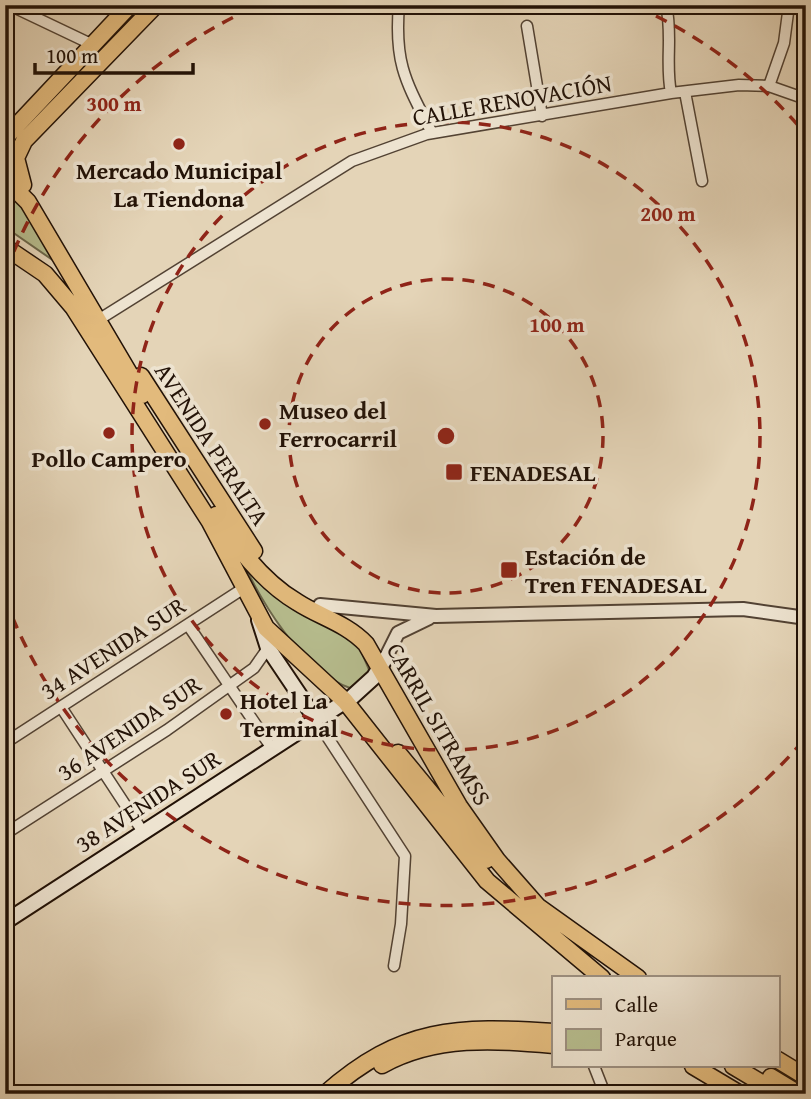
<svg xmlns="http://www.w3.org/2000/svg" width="811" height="1099" font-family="'Gentium Book Plus',serif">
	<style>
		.green { fill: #b6bc8d; stroke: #6c674a; stroke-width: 2 }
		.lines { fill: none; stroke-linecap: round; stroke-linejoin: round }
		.minor-casing { stroke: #524233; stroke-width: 13 }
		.tertiary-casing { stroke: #524233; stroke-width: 16 }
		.secondary-casing { stroke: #221207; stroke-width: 18 }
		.primary-casing { stroke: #221207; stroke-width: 19 }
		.trunk-casing { stroke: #221207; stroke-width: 19 }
		.minor { stroke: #ede3d0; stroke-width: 10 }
		.tertiary { stroke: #ede3d0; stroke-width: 12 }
		.secondary { stroke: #ede3d0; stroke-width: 14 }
		.primary { stroke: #e2ba7c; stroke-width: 16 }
		.trunk { stroke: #e2ba7c; stroke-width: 16 }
		.ring { fill: none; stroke: #8f2418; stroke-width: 3.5; stroke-dasharray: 12 9 }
		.poi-dot { fill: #8f2418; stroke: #ede3d0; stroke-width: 2.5 }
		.labels { text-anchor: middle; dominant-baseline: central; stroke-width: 7; stroke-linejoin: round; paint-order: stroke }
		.street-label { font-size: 24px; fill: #221207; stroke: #ede3d0 }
		.poi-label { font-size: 24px; font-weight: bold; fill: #221207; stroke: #ede3d0; text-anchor: start }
		.centre { fill: #8f2418; stroke: #ede3d0; stroke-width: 3.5 }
		.ring-label { font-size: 21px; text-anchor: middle; font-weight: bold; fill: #8f2418; stroke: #ede3d0; stroke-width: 7; stroke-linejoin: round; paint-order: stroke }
	</style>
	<rect width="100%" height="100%" fill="#e4d4b7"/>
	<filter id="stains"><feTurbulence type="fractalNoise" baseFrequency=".00286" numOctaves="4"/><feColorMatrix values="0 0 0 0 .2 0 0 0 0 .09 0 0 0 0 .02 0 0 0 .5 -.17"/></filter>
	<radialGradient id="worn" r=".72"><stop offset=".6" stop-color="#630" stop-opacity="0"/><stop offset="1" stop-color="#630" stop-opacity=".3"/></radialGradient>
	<path class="green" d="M 5,189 L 24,207 L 54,261 L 5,227 Z
		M 239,554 L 356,639 L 370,672 L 350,688 C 301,671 259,598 239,554 Z"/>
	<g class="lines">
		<defs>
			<path id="minor" d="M 9,5 L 91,44
				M 399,5 C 394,64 406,82 432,133
				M 666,5 C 673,35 665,63 671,93
				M 527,26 L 542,116
				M 769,86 L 784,43 L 789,5
				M 685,92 L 702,181
				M 103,317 L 352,161 L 427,134 L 671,93 L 739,85 L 769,86 L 806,99
				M 188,625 L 271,747
				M 61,707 L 143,832
				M 315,718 L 405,856 L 401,924 L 394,966
				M 5,743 L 244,588
				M 5,834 L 167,730 L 254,668 L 268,648
				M 594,1066 L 605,1094"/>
			<path id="tertiary" d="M 320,605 L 436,616 L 743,609 L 806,618
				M 385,659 L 398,633 L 429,618"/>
			<path id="secondary" d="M 259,620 L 268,648 L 315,718
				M 5,922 L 352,697 L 374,677 L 385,659"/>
			<path id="primary" d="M 5,138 L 130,5
				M 5,179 L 28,202 L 142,395
				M 23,185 L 16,158 L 24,141 L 156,5
				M 5,247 L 45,274 L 73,307 L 210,522 L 266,628 L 345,701 L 487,881 L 602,978
				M 141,376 L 254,551
				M 216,515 C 237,548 263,582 297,602 C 320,617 346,623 366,644 L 459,806 L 497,860 L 541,910
				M 398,753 L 486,860
				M 533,903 L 638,978
				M 733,1066 L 780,1094
				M 771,1077 L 799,1094"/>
			<path id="trunk" d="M 778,1060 L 806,1077
				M 382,1065 C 436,1035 495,1040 554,1045
				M 693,1066 L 740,1094
				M 325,1094 C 402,1026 457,1026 554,1032"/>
		</defs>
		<use href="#minor" class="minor-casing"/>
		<use href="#tertiary" class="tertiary-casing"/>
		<use href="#secondary" class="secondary-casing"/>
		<use href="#primary" class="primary-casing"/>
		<use href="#trunk" class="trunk-casing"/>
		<use href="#minor" class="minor"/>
		<use href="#tertiary" class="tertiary"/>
		<use href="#secondary" class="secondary"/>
		<use href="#primary" class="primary"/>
		<use href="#trunk" class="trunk"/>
	</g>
	<g class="ring">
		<circle cx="446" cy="436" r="157"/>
		<circle cx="446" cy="436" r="314"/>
		<path d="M803 741A470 470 0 0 1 6 601M6 271A470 470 0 0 1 255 7M637 7A470 470 0 0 1 803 131"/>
	</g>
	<g class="poi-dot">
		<circle cx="179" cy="144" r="7"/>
		<circle cx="265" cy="424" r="7"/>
		<circle cx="109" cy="433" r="7"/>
		<rect x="445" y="463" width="18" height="18" rx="3.5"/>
		<rect x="500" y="561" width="18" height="18" rx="3.5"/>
		<circle cx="226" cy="714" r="7"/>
	</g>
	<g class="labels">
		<g class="street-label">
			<text transform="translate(512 100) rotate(-10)">CALLE RENOVACIÓN</text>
			<text transform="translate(212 444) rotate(57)">AVENIDA PERALTA</text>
			<text transform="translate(113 648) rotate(-33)">34 AVENIDA SUR</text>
			<text transform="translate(439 724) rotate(60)">CARRIL SITRAMSS</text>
			<text transform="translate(129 728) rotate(-34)">36 AVENIDA SUR</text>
			<text transform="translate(148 801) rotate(-33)">38 AVENIDA SUR</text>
		</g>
		<g class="poi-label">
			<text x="179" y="170" text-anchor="middle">Mercado Municipal<tspan x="179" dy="28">La Tiendona</tspan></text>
			<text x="279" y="410">Museo del<tspan x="279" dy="28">Ferrocarril</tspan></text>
			<text x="109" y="458" text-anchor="middle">Pollo Campero</text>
			<text x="470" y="472">FENADESAL</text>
			<text x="525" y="556">Estación de<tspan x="525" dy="28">Tren FENADESAL</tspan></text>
			<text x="240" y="700">Hotel La<tspan x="240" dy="28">Terminal</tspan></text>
		</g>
	</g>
	<circle cx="446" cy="436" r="10" class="centre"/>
	<g class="ring-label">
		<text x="114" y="111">300 m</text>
		<text x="668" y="221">200 m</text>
		<text x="557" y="332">100 m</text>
	</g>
	<rect width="811" height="1099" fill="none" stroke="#e4d4b7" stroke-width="28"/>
	<rect x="7" y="7" width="797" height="1085" fill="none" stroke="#221207" stroke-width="3.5"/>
	<rect x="14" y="14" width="783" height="1071" fill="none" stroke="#221207" stroke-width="2"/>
	<rect x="552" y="976" width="228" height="91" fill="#ede3d0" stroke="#9c8f80" stroke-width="2"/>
	<rect x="566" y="999" width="35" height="10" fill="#e2ba7c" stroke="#9c8f80" stroke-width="2"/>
	<text x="615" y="1012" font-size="21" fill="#221207">Calle</text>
	<rect x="566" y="1029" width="35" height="21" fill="#b6bc8d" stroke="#9c8f80" stroke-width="2"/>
	<text x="615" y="1046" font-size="21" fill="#221207">Parque</text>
	<path d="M35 63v10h158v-10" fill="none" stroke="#221207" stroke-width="3.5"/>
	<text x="46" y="63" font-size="21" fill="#221207" stroke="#ede3d0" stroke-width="5" paint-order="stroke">100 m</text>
	<rect width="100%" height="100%" filter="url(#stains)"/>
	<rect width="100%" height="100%" fill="url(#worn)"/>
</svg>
